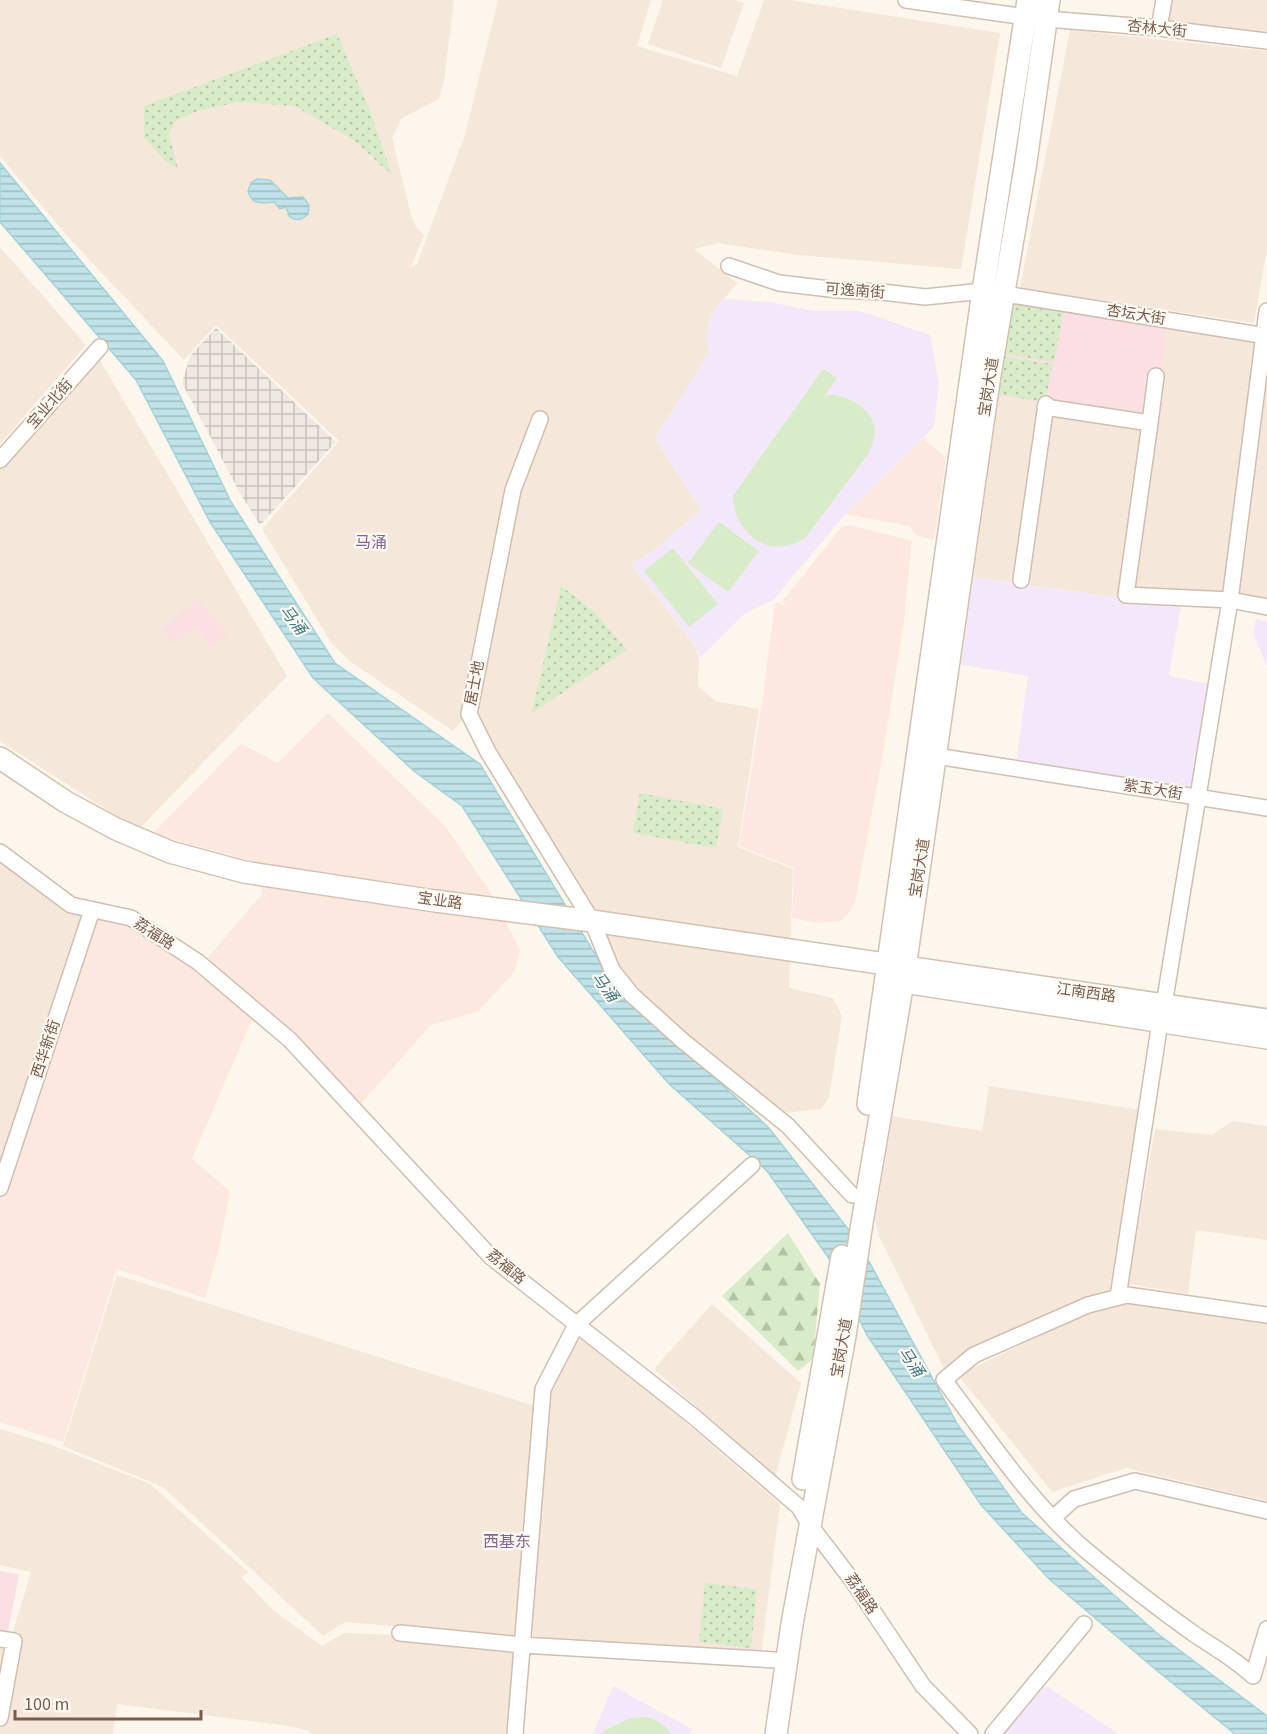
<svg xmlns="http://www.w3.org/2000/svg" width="1267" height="1734" font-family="'Source Sans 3','Noto Sans SC',sans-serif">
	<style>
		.residential { fill: #f5e8da }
		.commercial { fill: #fde8e0 }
		.industrial { fill: url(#industrial-grid) }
		.education { fill: #f3e8fa }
		.medical { fill: #fbdfe3 }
		.grass { fill: url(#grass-dots) }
		.forest { fill: url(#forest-firs) }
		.garden { fill: #d8ecc9 }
		.water { fill: url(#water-rules); stroke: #a5d3da; stroke-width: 1.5 }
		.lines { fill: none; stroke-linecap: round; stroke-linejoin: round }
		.street-casing { stroke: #d1beb0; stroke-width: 18 }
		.secondary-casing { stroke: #d6c0b0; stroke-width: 24 }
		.street { stroke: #fff; stroke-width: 15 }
		.secondary { stroke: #fff; stroke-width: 21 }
		.labels { text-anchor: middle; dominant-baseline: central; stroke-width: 4.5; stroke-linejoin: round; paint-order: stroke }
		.street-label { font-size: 15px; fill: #7a5c4d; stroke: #fffaf3 }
		.neighbourhood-label { font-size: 16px; fill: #846695; stroke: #fffaf3 }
		.water-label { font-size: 16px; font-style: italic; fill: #437c86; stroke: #fffaf3 }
	</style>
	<defs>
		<pattern id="industrial-grid" width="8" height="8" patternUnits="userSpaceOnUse" patternTransform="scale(1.5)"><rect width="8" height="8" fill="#efe9e4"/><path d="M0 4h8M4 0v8" fill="none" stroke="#c7c0bb"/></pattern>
		<pattern id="grass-dots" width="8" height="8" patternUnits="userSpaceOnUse" patternTransform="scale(1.5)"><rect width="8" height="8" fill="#d8ecc9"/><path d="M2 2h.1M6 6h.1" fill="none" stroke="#b4c2a5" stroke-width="1.8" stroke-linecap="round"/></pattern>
		<pattern id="forest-firs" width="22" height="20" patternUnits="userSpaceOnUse" patternTransform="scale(1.5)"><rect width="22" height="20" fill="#d8ecc9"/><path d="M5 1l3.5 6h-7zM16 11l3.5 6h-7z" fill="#b4c2a5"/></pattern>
		<pattern id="water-rules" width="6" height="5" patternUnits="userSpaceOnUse" patternTransform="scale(1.5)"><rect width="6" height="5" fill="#bfe3e8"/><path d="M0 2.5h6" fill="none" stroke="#a0bbbe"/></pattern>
	</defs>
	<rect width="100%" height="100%" fill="#fdf6ec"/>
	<path class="residential" d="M 0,0 L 454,0 L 444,81 L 439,99 L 402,118 L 392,138 L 411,215 L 416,227 L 424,235 L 411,267 L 417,264 L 465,135 L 498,0 L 651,0 L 637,46 L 737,76 L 764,0 L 789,0 L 1000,33 L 961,269 L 798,255 L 718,243 L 694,249 L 737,283 L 712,314 L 706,335 L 710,352 L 655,438 L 701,510 L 652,552 L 631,564 L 696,647 L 699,660 L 698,686 L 715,701 L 759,709 L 738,847 L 793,869 L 789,988 L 833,998 L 842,1016 L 829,1097 L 821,1109 L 784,1113 L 702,1054 L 620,977 L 516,797 L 534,786 L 515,797 L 468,714 L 453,731 L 351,662 L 332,644 L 262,529 L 339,441 L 216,325 L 184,360 L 68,237 L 0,156 Z
		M 663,0 L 735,0 L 744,3 L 721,68 L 648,44 Z
		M 1169,0 L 1267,0 L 1267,34 L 1166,22 Z
		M 1070,30 L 1267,51 L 1267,248 L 1254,323 L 1020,288 Z
		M 0,247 L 86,345 L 0,444 Z
		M 1168,324 L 1267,339 L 1267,613 L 1228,607 L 1181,606 L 964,576 L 995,396 L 1160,376 Z
		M 98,357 L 287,676 L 138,830 L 0,741 L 0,468 Z
		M 0,861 L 83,918 L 0,1165 Z
		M 989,1086 L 1141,1110 L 1114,1293 L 946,1373 L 879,1236 L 875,1221 L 892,1116 L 982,1131 Z
		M 1232,1121 L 1267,1126 L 1267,1240 L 1196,1230 L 1188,1294 L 1128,1284 L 1155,1129 L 1212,1135 Z
		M 117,1275 L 535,1406 L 516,1636 L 345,1622 L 323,1636 L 163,1487 L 63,1446 Z
		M 1126,1303 L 1267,1324 L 1267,1501 L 1126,1468 L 1052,1492 L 958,1375 L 1078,1318 Z
		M 712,1304 L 801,1383 L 775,1477 L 654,1369 Z
		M 582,1333 L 780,1504 L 761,1656 L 529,1638 L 546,1392 Z
		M 0,1429 L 49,1444 L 150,1484 L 248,1572 L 242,1578 L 273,1610 L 322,1646 L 344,1633 L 401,1635 L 517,1648 L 509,1734 L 310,1734 L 309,1731 L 289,1726 L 117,1704 L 113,1734 L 0,1734 L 0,1647 L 8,1648 L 31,1572 L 0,1565 Z"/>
	<path class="commercial" d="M 923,438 L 946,458 L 934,540 L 916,535 L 909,526 L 845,514 Z
		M 850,525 L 912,541 L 904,621 L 883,754 L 855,902 L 848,914 L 840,921 L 818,923 L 792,918 L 794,868 L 739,846 L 761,710 L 774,609 L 776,603 L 780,603 L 787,608 L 782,602 L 785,598 L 842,527 Z
		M 328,713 L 446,827 L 493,896 L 520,951 L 514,972 L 479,1011 L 431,1025 L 358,1107 L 205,961 L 262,894 L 261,863 L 152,834 L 241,744 L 278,763 Z
		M 92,915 L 130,924 L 196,967 L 253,1017 L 192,1159 L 230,1191 L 220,1245 L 205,1298 L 117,1269 L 63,1442 L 0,1422 L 0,1197 Z"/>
	<path class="industrial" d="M 216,328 L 336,442 L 260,525 L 240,493 L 182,383 L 190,356 Z"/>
	<path class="education" d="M 723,299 L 770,302 L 814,311 L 860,311 L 930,335 L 939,384 L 934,427 L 849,510 L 773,600 L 743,615 L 700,658 L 696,646 L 631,564 L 652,552 L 701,510 L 655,438 L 710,352 L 706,335 L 712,314 Z
		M 964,576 L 1181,606 L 1169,676 L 1210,684 L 1195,793 L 1016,763 L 1028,676 L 952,663 Z
		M 1256,619 L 1267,621 L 1267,667 L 1253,633 Z
		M 613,1686 L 692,1729 L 690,1734 L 593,1734 Z
		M 1046,1686 L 1119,1734 L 1000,1734 Z"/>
	<path class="medical" d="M 1008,298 L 1168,324 L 1160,377 L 1146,419 L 991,395 Z
		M 197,599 L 228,634 L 212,648 L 194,627 L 174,644 L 162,630 Z
		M 0,1571 L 19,1574 L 7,1637 L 0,1636 Z"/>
	<path class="grass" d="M 337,34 L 369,108 L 392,175 L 356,142 L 295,106 L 238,102 L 197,111 L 176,121 L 169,134 L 178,169 L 164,160 L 144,137 L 144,106 Z
		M 1009,300 L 1064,309 L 1054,362 L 1000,353 Z
		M 999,356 L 1053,364 L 1045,402 L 993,394 Z
		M 561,586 L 594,611 L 627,650 L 532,713 Z
		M 640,793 L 723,809 L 716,848 L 633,833 Z
		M 705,1583 L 757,1589 L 751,1648 L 699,1642 Z"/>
	<path class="forest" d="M 788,1233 L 820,1284 L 813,1359 L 798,1371 L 722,1296 Z"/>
	<path class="garden" d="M 823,369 L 837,378 L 825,395 C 843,393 869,406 874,425 C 877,434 872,445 869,453 L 806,537 C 799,541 793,545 785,546 C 756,551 733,523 733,496 Z
		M 719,522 L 759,551 L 728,592 L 688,563 Z
		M 673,548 L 718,604 L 689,627 L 644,571 Z
		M 644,1717 C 656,1718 664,1724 671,1734 L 602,1734 L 603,1731 L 628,1719 Z"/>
	<path class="water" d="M 0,163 L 163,361 L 231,502 L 335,663 L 480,764 L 613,984 L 769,1128 L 859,1243 L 958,1425 L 1022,1513 L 1158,1634 L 1267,1716 L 1267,1734 L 1235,1734 L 1155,1669 L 1049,1579 L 981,1505 L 867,1335 L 828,1257 L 767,1171 L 669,1084 L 558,957 L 462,806 L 415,772 L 313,678 L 210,522 L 136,380 L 0,222 Z
		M 257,179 L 270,180 L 288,198 L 303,197 L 309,205 L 308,214 C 302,220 296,222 289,216 L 286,207 L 280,209 L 274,202 C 262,203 252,206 248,191 L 251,183 Z"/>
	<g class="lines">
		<defs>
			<path id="street" d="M 906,0 L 1026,17
				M 1046,19 L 1159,28 L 1267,41
				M 1159,28 L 1164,0
				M 729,266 L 779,283 L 838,290 L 882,292 L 925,297 L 983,291
				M 1005,294 L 1267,336
				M 1045,407 L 1150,423 L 1156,376
				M 540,419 L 513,490 L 469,714 L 488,752 L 592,921 L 612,970 L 632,995 L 683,1041 L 788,1126 L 852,1195
				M 1150,423 L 1126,595 L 1230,600 L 1267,607
				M 0,460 L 100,347
				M 1021,580 L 1046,404
				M 936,756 L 1267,808
				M 0,852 L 71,905 L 131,918 L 198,962 L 290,1040 L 491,1257 L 693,1416 L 799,1507 L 809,1524 L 852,1580 L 923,1686 L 970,1734
				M 1164,1005 L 1230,600 L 1267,311
				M 0,1188 L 92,910
				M 1118,1297 L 1160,1022
				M 1267,1315 L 1127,1295 L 1088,1305 L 974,1355 L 944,1380 C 989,1439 1031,1504 1088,1552 C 1123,1581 1160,1610 1197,1636 C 1217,1649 1236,1660 1253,1676 L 1267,1629
				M 1053,1518 L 1074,1499 L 1135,1481 L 1267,1511
				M 400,1633 L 522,1645 L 775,1660
				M 0,1639 L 14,1641 L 0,1718
				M 515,1734 L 543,1389 L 576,1325 L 752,1165
				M 993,1734 L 1084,1624"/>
			<path id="secondary" d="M 0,758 L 66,802 L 116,829 L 170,852 L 244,872 L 435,901 L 592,921 L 1267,1020
				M 891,980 L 1267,1038
				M 868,1104 L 983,291 L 1028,0
				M 803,1479 L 842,1256
				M 776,1734 L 792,1624 L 845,1336 L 862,1223 L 903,982 L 989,381 L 1025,168 L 1049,0"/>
		</defs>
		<use href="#street" class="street-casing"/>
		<use href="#secondary" class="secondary-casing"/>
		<use href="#street" class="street"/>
		<use href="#secondary" class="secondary"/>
	</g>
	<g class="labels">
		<g class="street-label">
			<text transform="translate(1157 29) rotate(6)">杏林大街</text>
			<text transform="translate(855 291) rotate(4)">可逸南街</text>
			<text transform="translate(1136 315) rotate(9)">杏坛大街</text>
			<text transform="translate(989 387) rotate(-81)">宝岗大道</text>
			<text transform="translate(50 404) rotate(-49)">宝业北街</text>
			<text transform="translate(475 683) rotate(-79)">居士地</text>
			<text transform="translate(1153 790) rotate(9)">紫玉大街</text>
			<text transform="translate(920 868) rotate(-81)">宝岗大道</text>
			<text transform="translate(440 901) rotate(8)">宝业路</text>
			<text transform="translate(154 934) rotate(33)">荔福路</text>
			<text transform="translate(1086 993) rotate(8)">江南西路</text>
			<text transform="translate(46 1049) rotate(-72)">西华新街</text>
			<text transform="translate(506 1267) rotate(40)">荔福路</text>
			<text transform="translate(842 1348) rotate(-80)">宝岗大道</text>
			<text transform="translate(861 1594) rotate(56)">荔福路</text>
		</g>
		<g class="neighbourhood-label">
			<text x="371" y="543">马涌</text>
			<text x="507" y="1542">西基东</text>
		</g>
		<g class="water-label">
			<text transform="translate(293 620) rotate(53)">马涌</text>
			<text transform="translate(605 987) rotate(54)">马涌</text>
			<text transform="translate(911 1362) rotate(56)">马涌</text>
		</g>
	</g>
	<path d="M15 1710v9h186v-9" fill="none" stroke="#7a5c4d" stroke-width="3"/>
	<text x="24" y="1710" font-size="18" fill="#7a5c4d" stroke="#fffaf3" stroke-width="4.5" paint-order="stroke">100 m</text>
</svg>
